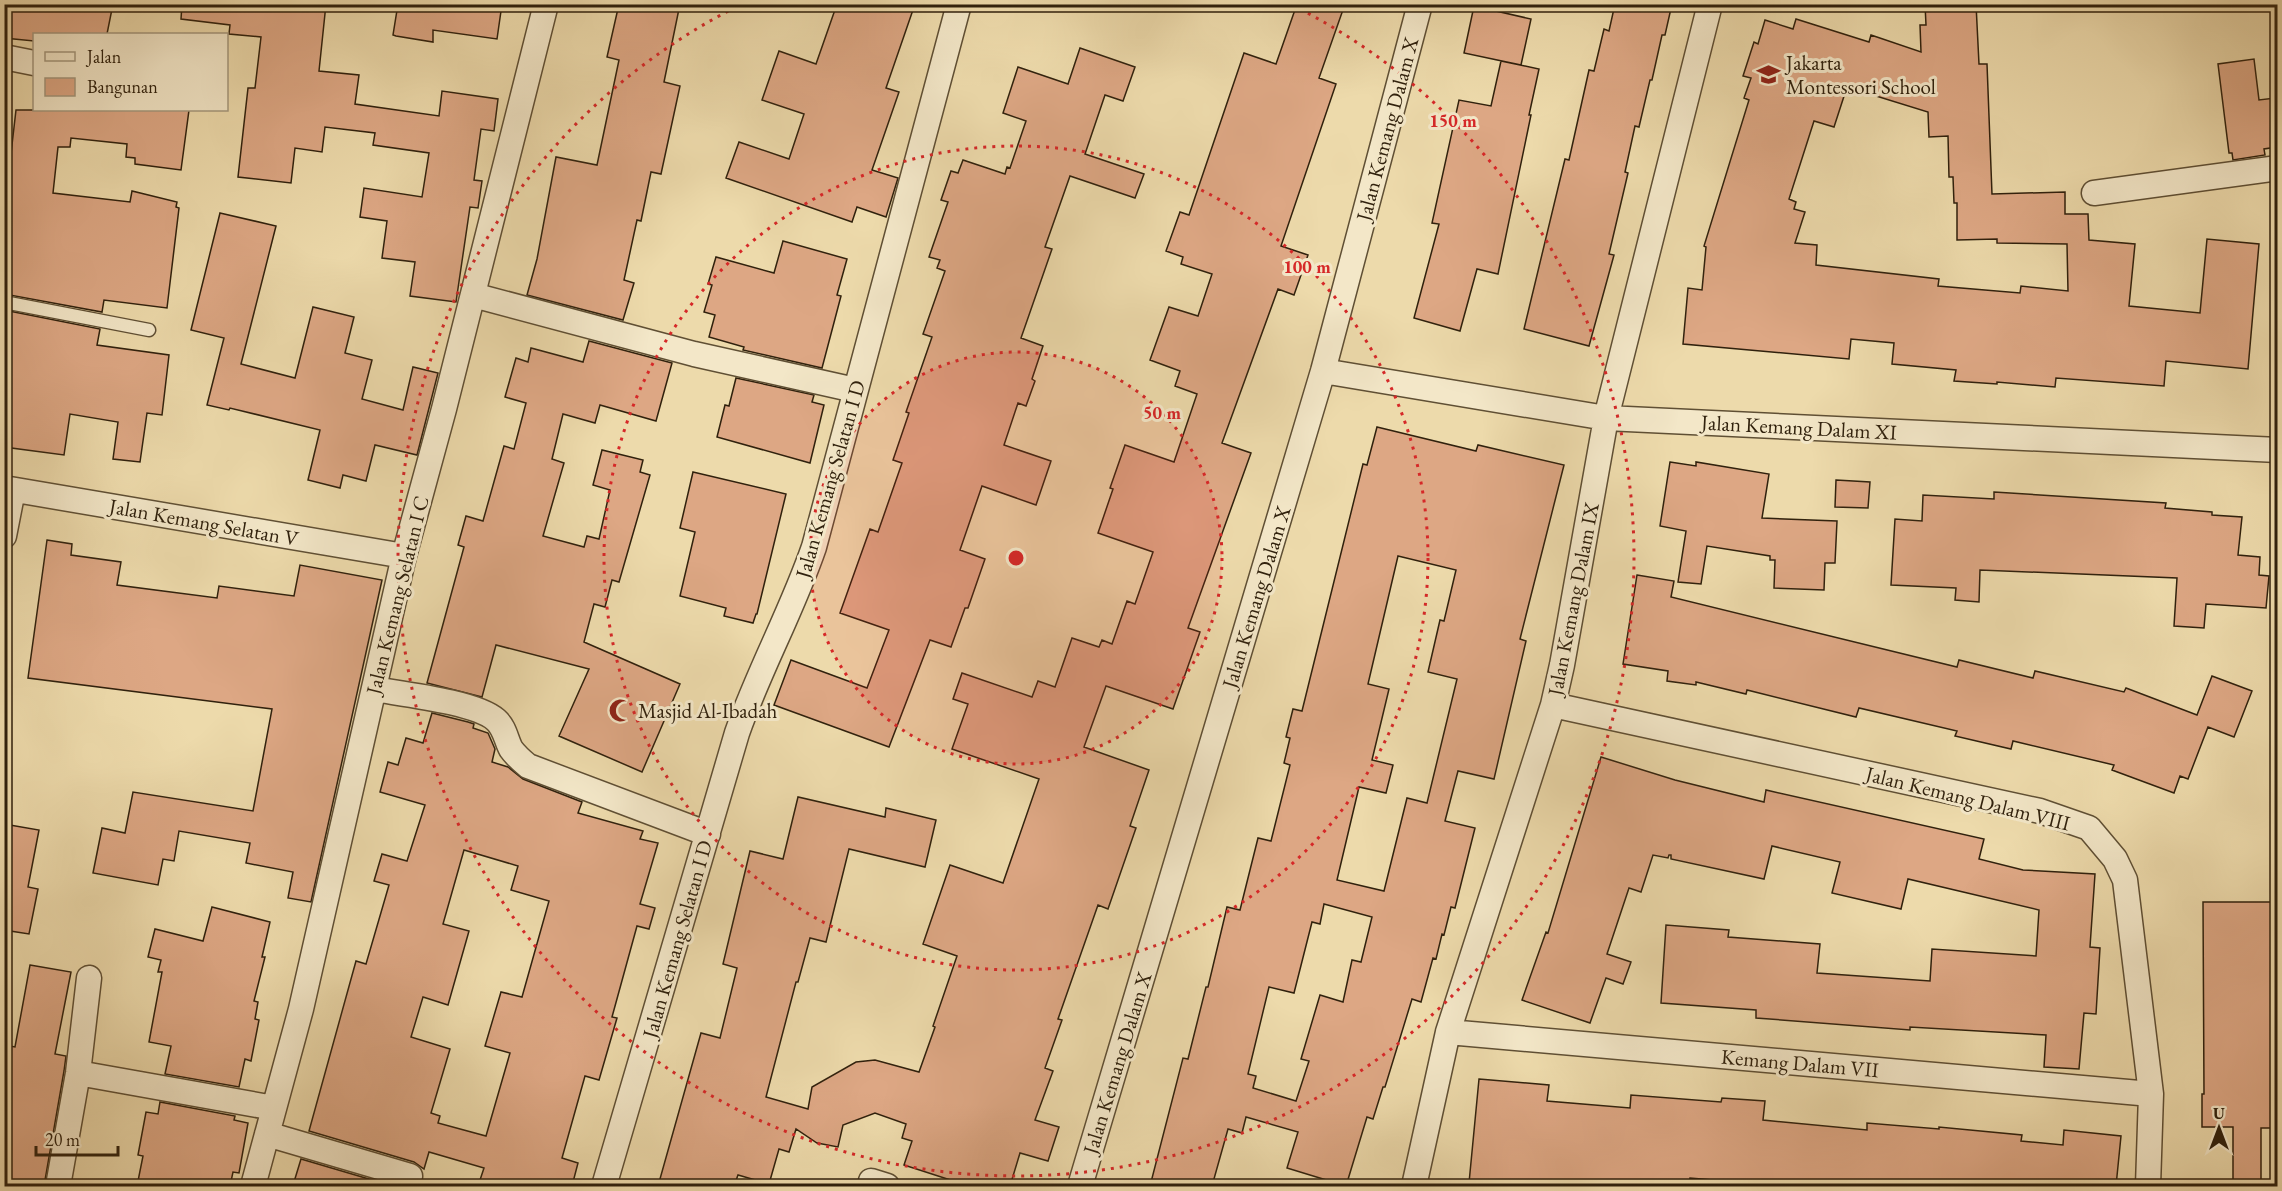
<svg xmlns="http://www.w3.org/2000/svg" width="2282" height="1191" font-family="'EB Garamond',serif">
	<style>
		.building { fill: #dda784; stroke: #30210d; stroke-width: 1.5; fill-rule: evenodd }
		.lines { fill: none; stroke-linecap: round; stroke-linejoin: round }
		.lane-casing { stroke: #5f4f34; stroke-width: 15 }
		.street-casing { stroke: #5f4f34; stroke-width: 27 }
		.lane { stroke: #f3e7c8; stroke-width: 12 }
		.street { stroke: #f3e7c8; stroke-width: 24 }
		.ring { fill: none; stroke: #d62828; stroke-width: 3; stroke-dasharray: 3 6 }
		.labels { text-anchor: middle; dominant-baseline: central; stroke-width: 6; stroke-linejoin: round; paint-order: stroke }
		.poi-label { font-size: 21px; fill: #30210d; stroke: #f3e7c8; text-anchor: start }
		.street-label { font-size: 21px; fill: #30210d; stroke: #f3e7c8 }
		.centre { fill: #d62828; stroke: #f3e7c8; stroke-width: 3 }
		.ring-label { font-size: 18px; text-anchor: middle; font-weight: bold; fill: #d62828; stroke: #f3e7c8; stroke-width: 6; stroke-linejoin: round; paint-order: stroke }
	</style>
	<rect width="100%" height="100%" fill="#eddaab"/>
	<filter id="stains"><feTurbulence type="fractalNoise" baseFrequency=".00333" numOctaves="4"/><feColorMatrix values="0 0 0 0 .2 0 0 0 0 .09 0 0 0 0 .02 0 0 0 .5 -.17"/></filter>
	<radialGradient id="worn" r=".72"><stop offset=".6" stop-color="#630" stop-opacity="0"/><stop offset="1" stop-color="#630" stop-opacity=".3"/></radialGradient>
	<path class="building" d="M 8,4 L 113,4 L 107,34 L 34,34 L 34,41 L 4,38 Z
		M 182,4 L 326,4 L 319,71 L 359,75 L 355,104 L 439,116 L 442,91 L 498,99 L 494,131 L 481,129 L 474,180 L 482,181 L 478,208 L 470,207 L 456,302 L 410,296 L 415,262 L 382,258 L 387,221 L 360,217 L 364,188 L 422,197 L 429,153 L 373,145 L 375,133 L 325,127 L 322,152 L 295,148 L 291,183 L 238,177 L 248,88 L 255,88 L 261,37 L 229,34 L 230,25 L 181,19 Z
		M 398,4 L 502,4 L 497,39 L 433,30 L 433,42 L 396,36 L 393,35 Z
		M 619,4 L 680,4 L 664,82 L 680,86 L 661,174 L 651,172 L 641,221 L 637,220 L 624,280 L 634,283 L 623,320 L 527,295 L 537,259 L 556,157 L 597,165 L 619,60 L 607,57 Z
		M 837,4 L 915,4 L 886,88 L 899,92 L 872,170 L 898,178 L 886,217 L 857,207 L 852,222 L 726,178 L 739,142 L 789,159 L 804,114 L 762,100 L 779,51 L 816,64 Z
		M 1297,4 L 1345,4 L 1319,78 L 1336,84 L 1281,246 L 1308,255 L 1294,295 L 1278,289 L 1222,443 L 1251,453 L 1188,628 L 1200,632 L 1173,709 L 1106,686 L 1084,747 L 1149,770 L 1130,826 L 1136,828 L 1108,909 L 1098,905 L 1058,1019 L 1062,1020 L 1045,1068 L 1053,1071 L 1035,1120 L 1059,1127 L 1048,1161 L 1020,1153 L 1010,1186 L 969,1186 L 904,1165 L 912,1141 L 902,1138 L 906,1124 L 875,1113 L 843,1125 L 838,1147 L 817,1143 L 796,1129 L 789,1152 L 779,1149 L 769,1184 L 738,1175 L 734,1186 L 658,1186 L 701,1033 L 720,1038 L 737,968 L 723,964 L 750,851 L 783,859 L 798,797 L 885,817 L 886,808 L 936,820 L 925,867 L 849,849 L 826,942 L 810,938 L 798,982 L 796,982 L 766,1097 L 808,1109 L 812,1087 L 856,1062 L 875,1060 L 919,1072 L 935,1027 L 933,1026 L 957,956 L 923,944 L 950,865 L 1003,883 L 1039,779 L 952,749 L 968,704 L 953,699 L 962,673 L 1032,697 L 1038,681 L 1055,687 L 1072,638 L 1099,647 L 1102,640 L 1112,644 L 1127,601 L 1135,604 L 1153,552 L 1098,533 L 1113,489 L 1110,488 L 1125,445 L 1174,462 L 1197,394 L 1175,386 L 1180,371 L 1150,360 L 1169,307 L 1198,316 L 1212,274 L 1181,264 L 1183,257 L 1166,251 L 1180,212 L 1189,215 L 1244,53 L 1276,64 Z
		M 1615,4 L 1672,4 L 1665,35 L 1662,35 L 1652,80 L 1650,80 L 1639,127 L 1635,126 L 1625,172 L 1628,173 L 1609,254 L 1614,255 L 1589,346 L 1524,329 L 1565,159 L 1569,160 L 1589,70 L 1594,71 L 1604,29 L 1609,31 Z
		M 1925,4 L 1976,4 L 1979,64 L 1987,64 L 1992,194 L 2065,192 L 2065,214 L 2088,214 L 2089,240 L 2135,244 L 2129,306 L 2200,313 L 2207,239 L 2259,244 L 2248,369 L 2166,361 L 2164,386 L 2056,378 L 2055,387 L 1997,382 L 1997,384 L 1954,381 L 1956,370 L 1892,364 L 1894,343 L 1851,339 L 1849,359 L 1683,344 L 1688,288 L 1702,290 L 1706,247 L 1704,246 L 1749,100 L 1744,98 L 1751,78 L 1743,76 L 1754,42 L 1758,44 L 1765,20 L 1793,29 L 1796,19 L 1869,42 L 1871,35 L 1921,52 L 1920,25 L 1926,25 ZM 1847,87 L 1928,112 L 1929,137 L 1948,136 L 1949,177 L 1953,177 L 1954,203 L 1957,203 L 1957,240 L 1997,239 L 1997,243 L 2067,244 L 2068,291 L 2021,286 L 2020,293 L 1938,286 L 1939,279 L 1816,265 L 1817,245 L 1795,243 L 1805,212 L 1794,209 L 1796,202 L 1789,199 L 1814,121 L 1834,127 Z
		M 1474,6 L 1531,19 L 1521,65 L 1464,53 Z
		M 1080,48 L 1135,67 L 1123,101 L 1105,95 L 1085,154 L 1144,174 L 1135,198 L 1070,176 L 1045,247 L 1052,249 L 1021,338 L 1043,346 L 1032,379 L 1035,381 L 1026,406 L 1018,403 L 1004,445 L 1051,461 L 1036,505 L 982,486 L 960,550 L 985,559 L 968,608 L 965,608 L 951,647 L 930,640 L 889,747 L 774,705 L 791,660 L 867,688 L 889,630 L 840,613 L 870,529 L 878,532 L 902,463 L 893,460 L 909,413 L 906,412 L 932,337 L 923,334 L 945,271 L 937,268 L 940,260 L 929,257 L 948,202 L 941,200 L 951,171 L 958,173 L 963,160 L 1005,174 L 1007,167 L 1010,168 L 1026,121 L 1003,113 L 1018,67 L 1068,84 Z
		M 2254,59 L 2259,100 L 2275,98 L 2277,147 L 2264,149 L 2265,155 L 2233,160 L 2232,153 L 2229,153 L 2218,64 Z
		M 1501,61 L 1539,69 L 1529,115 L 1531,115 L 1498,274 L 1477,269 L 1460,331 L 1414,318 L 1439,224 L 1432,223 L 1459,100 L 1491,106 Z
		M 16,110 L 189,110 L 181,170 L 135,164 L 135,158 L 126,157 L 127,144 L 71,138 L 70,147 L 58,147 L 53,193 L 130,202 L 132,191 L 177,202 L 176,207 L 179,208 L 167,308 L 104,300 L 102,312 L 4,294 L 4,188 L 7,188 Z
		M 220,213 L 276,226 L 241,364 L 295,378 L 313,307 L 354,317 L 345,353 L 372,360 L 362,399 L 403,410 L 413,367 L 438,373 L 417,455 L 375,445 L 366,481 L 343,475 L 340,488 L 308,480 L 320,430 L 230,408 L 229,410 L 207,405 L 224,338 L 191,330 Z
		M 783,241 L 847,259 L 837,295 L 841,296 L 822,368 L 743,350 L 744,347 L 709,337 L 715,315 L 704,312 L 712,285 L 708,284 L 716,257 L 774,273 Z
		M 4,310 L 100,329 L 97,345 L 169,355 L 162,415 L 147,413 L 140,462 L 113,459 L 118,422 L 70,414 L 64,455 L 4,447 Z
		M 589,341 L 672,363 L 656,421 L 600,405 L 595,423 L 563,414 L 552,459 L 564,463 L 543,536 L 584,547 L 587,536 L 599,539 L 610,490 L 593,485 L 602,450 L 643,460 L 640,472 L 650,475 L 619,582 L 612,580 L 605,607 L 594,604 L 584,642 L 680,684 L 642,772 L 559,736 L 589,669 L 496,645 L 482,697 L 427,683 L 464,547 L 458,545 L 466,516 L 483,521 L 504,446 L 514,449 L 526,403 L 505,397 L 516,358 L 528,362 L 531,348 L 583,362 Z
		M 736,378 L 814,395 L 812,402 L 824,405 L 810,463 L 717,437 L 725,405 L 729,406 Z
		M 1377,427 L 1476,451 L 1478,445 L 1564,465 L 1520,639 L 1526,641 L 1494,779 L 1458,771 L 1445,821 L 1475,828 L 1455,908 L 1451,907 L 1444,935 L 1442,934 L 1436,959 L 1433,958 L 1421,1002 L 1412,999 L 1385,1087 L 1383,1087 L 1373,1119 L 1367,1117 L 1346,1186 L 1287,1168 L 1298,1132 L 1246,1117 L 1242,1133 L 1228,1129 L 1212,1186 L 1150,1186 L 1183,1058 L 1188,1059 L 1206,987 L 1208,987 L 1227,907 L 1240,910 L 1258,838 L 1271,841 L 1290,765 L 1284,763 L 1290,738 L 1286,737 L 1293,709 L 1302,711 L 1363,464 L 1367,465 ZM 1398,556 L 1456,570 L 1444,621 L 1440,620 L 1428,672 L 1457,679 L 1427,803 L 1407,798 L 1384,891 L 1337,880 L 1359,787 L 1386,793 L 1393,765 L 1372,760 L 1389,689 L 1368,684 ZM 1324,904 L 1372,917 L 1361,962 L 1352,960 L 1343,1002 L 1320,995 L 1301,1059 L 1309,1061 L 1296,1101 L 1253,1088 L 1256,1076 L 1248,1074 L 1269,987 L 1294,993 L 1312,922 L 1320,924 Z
		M 1670,462 L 1696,466 L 1696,462 L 1769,474 L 1762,518 L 1837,521 L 1835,563 L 1825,563 L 1824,590 L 1774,588 L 1775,560 L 1770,560 L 1770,556 L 1707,546 L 1701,584 L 1678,582 L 1686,531 L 1660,526 Z
		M 693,472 L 786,494 L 757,614 L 756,614 L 753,623 L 724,616 L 726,608 L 680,596 L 695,532 L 680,528 Z
		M 1836,480 L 1870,482 L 1868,508 L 1835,507 Z
		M 1994,492 L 2166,503 L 2165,508 L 2212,512 L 2212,515 L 2242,517 L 2238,555 L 2260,557 L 2259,575 L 2269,576 L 2266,608 L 2206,604 L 2204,628 L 2174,626 L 2177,578 L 1980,570 L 1979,602 L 1955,600 L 1956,588 L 1891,585 L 1895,519 L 1922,521 L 1923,495 L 1994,499 Z
		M 47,540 L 72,544 L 71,555 L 121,562 L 117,585 L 217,598 L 219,586 L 294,596 L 300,565 L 382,580 L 311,902 L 288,898 L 293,872 L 246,863 L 250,843 L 179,831 L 174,861 L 163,859 L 158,885 L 93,873 L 102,828 L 125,833 L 133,792 L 253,811 L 272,709 L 28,678 Z
		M 1637,575 L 1674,581 L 1671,597 L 1957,667 L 1959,660 L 2033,678 L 2035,671 L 2124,692 L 2126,688 L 2197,715 L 2212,676 L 2252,691 L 2234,737 L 2208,727 L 2188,779 L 2180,776 L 2174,793 L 2112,770 L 2114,765 L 2013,741 L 2011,749 L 1955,736 L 1957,731 L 1859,708 L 1856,717 L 1747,690 L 1746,694 L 1696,682 L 1696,685 L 1667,681 L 1668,671 L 1623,664 Z
		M 432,713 L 468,722 L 474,724 L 473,728 L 488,733 L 495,749 L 492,762 L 508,767 L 523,779 L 582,802 L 578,813 L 643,831 L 640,839 L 658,843 L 640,904 L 655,908 L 649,929 L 637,926 L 612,1017 L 617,1018 L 599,1080 L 585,1076 L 562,1158 L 578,1163 L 572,1186 L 478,1186 L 484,1168 L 429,1152 L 424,1169 L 414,1162 L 309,1131 L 356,961 L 366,964 L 389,885 L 374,881 L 382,854 L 407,861 L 425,805 L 380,792 L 388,762 L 398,765 L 406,738 L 423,743 ZM 464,850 L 518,866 L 511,890 L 549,901 L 522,997 L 501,992 L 485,1046 L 510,1053 L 486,1136 L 438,1123 L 440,1116 L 431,1113 L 450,1049 L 411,1037 L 423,997 L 448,1005 L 469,931 L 443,924 Z
		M 1601,757 L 1675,780 L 1764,802 L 1766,790 L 1984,839 L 1979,859 L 2023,870 L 2095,874 L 2090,947 L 2100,948 L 2096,1014 L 2084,1013 L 2079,1069 L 2044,1067 L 2046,1035 L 1910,1027 L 1910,1030 L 1756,1018 L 1756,1010 L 1661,1003 L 1666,925 L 1729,930 L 1728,937 L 1820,944 L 1817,973 L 1930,981 L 1932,949 L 2036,956 L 2039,910 L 1908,879 L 1901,909 L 1832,893 L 1840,862 L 1772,846 L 1764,879 L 1671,859 L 1671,855 L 1669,855 L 1668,858 L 1653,855 L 1641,892 L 1629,888 L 1607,954 L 1631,962 L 1623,984 L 1606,978 L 1590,1023 L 1522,1000 L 1546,932 L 1548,933 Z
		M 4,824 L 39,830 L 28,887 L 38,889 L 29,934 L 4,930 Z
		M 2203,902 L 2277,902 L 2277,1128 L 2261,1128 L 2261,1186 L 2233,1186 L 2233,1127 L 2202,1127 L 2202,1094 L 2204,1094 Z
		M 212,907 L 270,922 L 262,957 L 265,957 L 254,1001 L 258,1002 L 255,1019 L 259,1020 L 251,1061 L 245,1059 L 239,1087 L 165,1074 L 171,1046 L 149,1042 L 162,972 L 158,972 L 161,960 L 148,957 L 155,929 L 203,941 Z
		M 30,965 L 71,972 L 55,1054 L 66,1056 L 64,1071 L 44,1186 L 4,1186 L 4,1045 L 15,1047 Z
		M 1479,1079 L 1549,1085 L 1547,1101 L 1630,1108 L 1631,1095 L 1721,1102 L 1722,1098 L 1765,1101 L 1763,1120 L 1867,1130 L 1867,1123 L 1939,1129 L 1939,1127 L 2022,1135 L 2021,1141 L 2063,1145 L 2064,1130 L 2121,1136 L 2116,1186 L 1787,1186 L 1690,1178 L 1689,1186 L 1614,1186 L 1540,1180 L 1540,1186 L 1469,1183 Z
		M 160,1102 L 235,1116 L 234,1120 L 248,1123 L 239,1173 L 233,1172 L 230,1186 L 137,1186 L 143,1156 L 138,1155 L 146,1112 L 158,1114 Z
		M 301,1159 L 379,1182 L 377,1186 L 309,1186 L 294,1182 Z"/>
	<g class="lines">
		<defs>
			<path id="lane" d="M 4,302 L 149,330"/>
			<path id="street" d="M 4,57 L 34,63
				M 2094,193 L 2278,168
				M 473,295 L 694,354 L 855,390
				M 1323,371 L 1606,418 L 2278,450
				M 4,488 L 404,556
				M 4,536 L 13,490
				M 374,689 C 402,694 476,702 496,720 C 505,728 506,740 511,749 C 516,756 522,761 528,766 L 708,834
				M 1553,705 L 2040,811 L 2089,828 L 2115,859 L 2125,880 L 2151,1094 L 2148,1186
				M 1448,1032 L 2151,1094
				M 78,1073 L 274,1108
				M 267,1134 L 410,1176
				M 871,1181 L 887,1186
				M 58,1186 L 78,1073 L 89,978
				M 253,1186 L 301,1009 L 404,556 L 444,409 L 546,4
				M 604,1186 L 737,733 C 759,670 792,611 814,547 L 959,4
				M 1080,1186 L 1323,371 L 1420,4
				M 1414,1186 L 1448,1032 L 1553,705 L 1562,665 L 1606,418 L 1710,4"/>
		</defs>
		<use href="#lane" class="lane-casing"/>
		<use href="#street" class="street-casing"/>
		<use href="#lane" class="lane"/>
		<use href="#street" class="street"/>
	</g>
	<circle cx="1016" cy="558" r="206" fill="#d62828" fill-opacity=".12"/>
	<g class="ring">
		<circle cx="1016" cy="558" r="206"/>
		<circle cx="1016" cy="558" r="412"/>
		<path d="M1292 5A618 618 0 1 1 740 5"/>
	</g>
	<defs>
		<symbol id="school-bare" viewBox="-9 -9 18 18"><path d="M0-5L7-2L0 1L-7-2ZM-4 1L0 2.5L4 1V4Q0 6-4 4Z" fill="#8f2418" stroke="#f3e7c8" stroke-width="2.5" paint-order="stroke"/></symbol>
		<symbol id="mosque-bare" viewBox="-9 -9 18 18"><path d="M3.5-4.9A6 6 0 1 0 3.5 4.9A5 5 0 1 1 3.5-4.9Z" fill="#8f2418" stroke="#f3e7c8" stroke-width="2.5" paint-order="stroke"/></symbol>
	</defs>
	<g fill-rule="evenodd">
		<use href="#school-bare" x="1752" y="58" width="33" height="33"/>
		<use href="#mosque-bare" x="604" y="694" width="33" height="33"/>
	</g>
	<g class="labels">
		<g class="poi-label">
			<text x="1786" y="62">Jakarta<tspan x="1786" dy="24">Montessori School</tspan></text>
			<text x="638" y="710">Masjid Al-Ibadah</text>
		</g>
		<g class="street-label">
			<text transform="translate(1387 129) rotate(-75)">Jalan Kemang Dalam X</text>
			<text transform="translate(1799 427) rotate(3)">Jalan Kemang Dalam XI</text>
			<text transform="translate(830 479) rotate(-74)">Jalan Kemang Selatan I D</text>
			<text transform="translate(204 522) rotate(10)">Jalan Kemang Selatan V</text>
			<text transform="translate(397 595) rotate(-76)">Jalan Kemang Selatan I C</text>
			<text transform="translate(1256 597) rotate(-73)">Jalan Kemang Dalam X</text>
			<text transform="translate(1573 599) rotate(-79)">Jalan Kemang Dalam IX</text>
			<text transform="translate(1968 798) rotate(14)">Jalan Kemang Dalam VIII</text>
			<text transform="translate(677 939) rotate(-74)">Jalan Kemang Selatan I D</text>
			<text transform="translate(1117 1063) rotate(-73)">Jalan Kemang Dalam X</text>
			<text transform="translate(1800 1063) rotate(5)">Kemang Dalam VII</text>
		</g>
	</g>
	<circle cx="1016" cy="558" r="9" class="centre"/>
	<g class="ring-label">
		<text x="1453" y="127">150 m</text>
		<text x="1307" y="273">100 m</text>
		<text x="1162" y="419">50 m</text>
	</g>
	<rect width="2282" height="1191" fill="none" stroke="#eddaab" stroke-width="24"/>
	<rect x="6" y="6" width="2270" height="1179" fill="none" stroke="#30210d" stroke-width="3"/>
	<rect x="12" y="12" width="2258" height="1167" fill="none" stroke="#30210d" stroke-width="1.5"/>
	<rect x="33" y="33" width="195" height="78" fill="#f3e7c8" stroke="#a5987d" stroke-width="1.5"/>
	<rect x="45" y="52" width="30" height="9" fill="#f3e7c8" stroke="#a5987d" stroke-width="1.5"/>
	<text x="87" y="63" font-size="18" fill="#30210d">Jalan</text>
	<rect x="45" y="78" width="30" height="18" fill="#dda784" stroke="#a5987d" stroke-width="1.5"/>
	<text x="87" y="93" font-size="18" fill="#30210d">Bangunan</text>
	<g transform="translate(2219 1128)" stroke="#f3e7c8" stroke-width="4.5" paint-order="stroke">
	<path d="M0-4.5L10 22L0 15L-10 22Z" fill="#30210d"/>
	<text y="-9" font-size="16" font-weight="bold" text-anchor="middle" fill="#30210d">U</text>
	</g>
	<path d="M36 1146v9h82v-9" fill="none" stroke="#30210d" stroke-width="3"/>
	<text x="45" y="1146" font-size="18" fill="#30210d" stroke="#f3e7c8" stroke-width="4.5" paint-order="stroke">20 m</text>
	<rect width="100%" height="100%" filter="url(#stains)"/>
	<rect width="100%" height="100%" fill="url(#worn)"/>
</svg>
